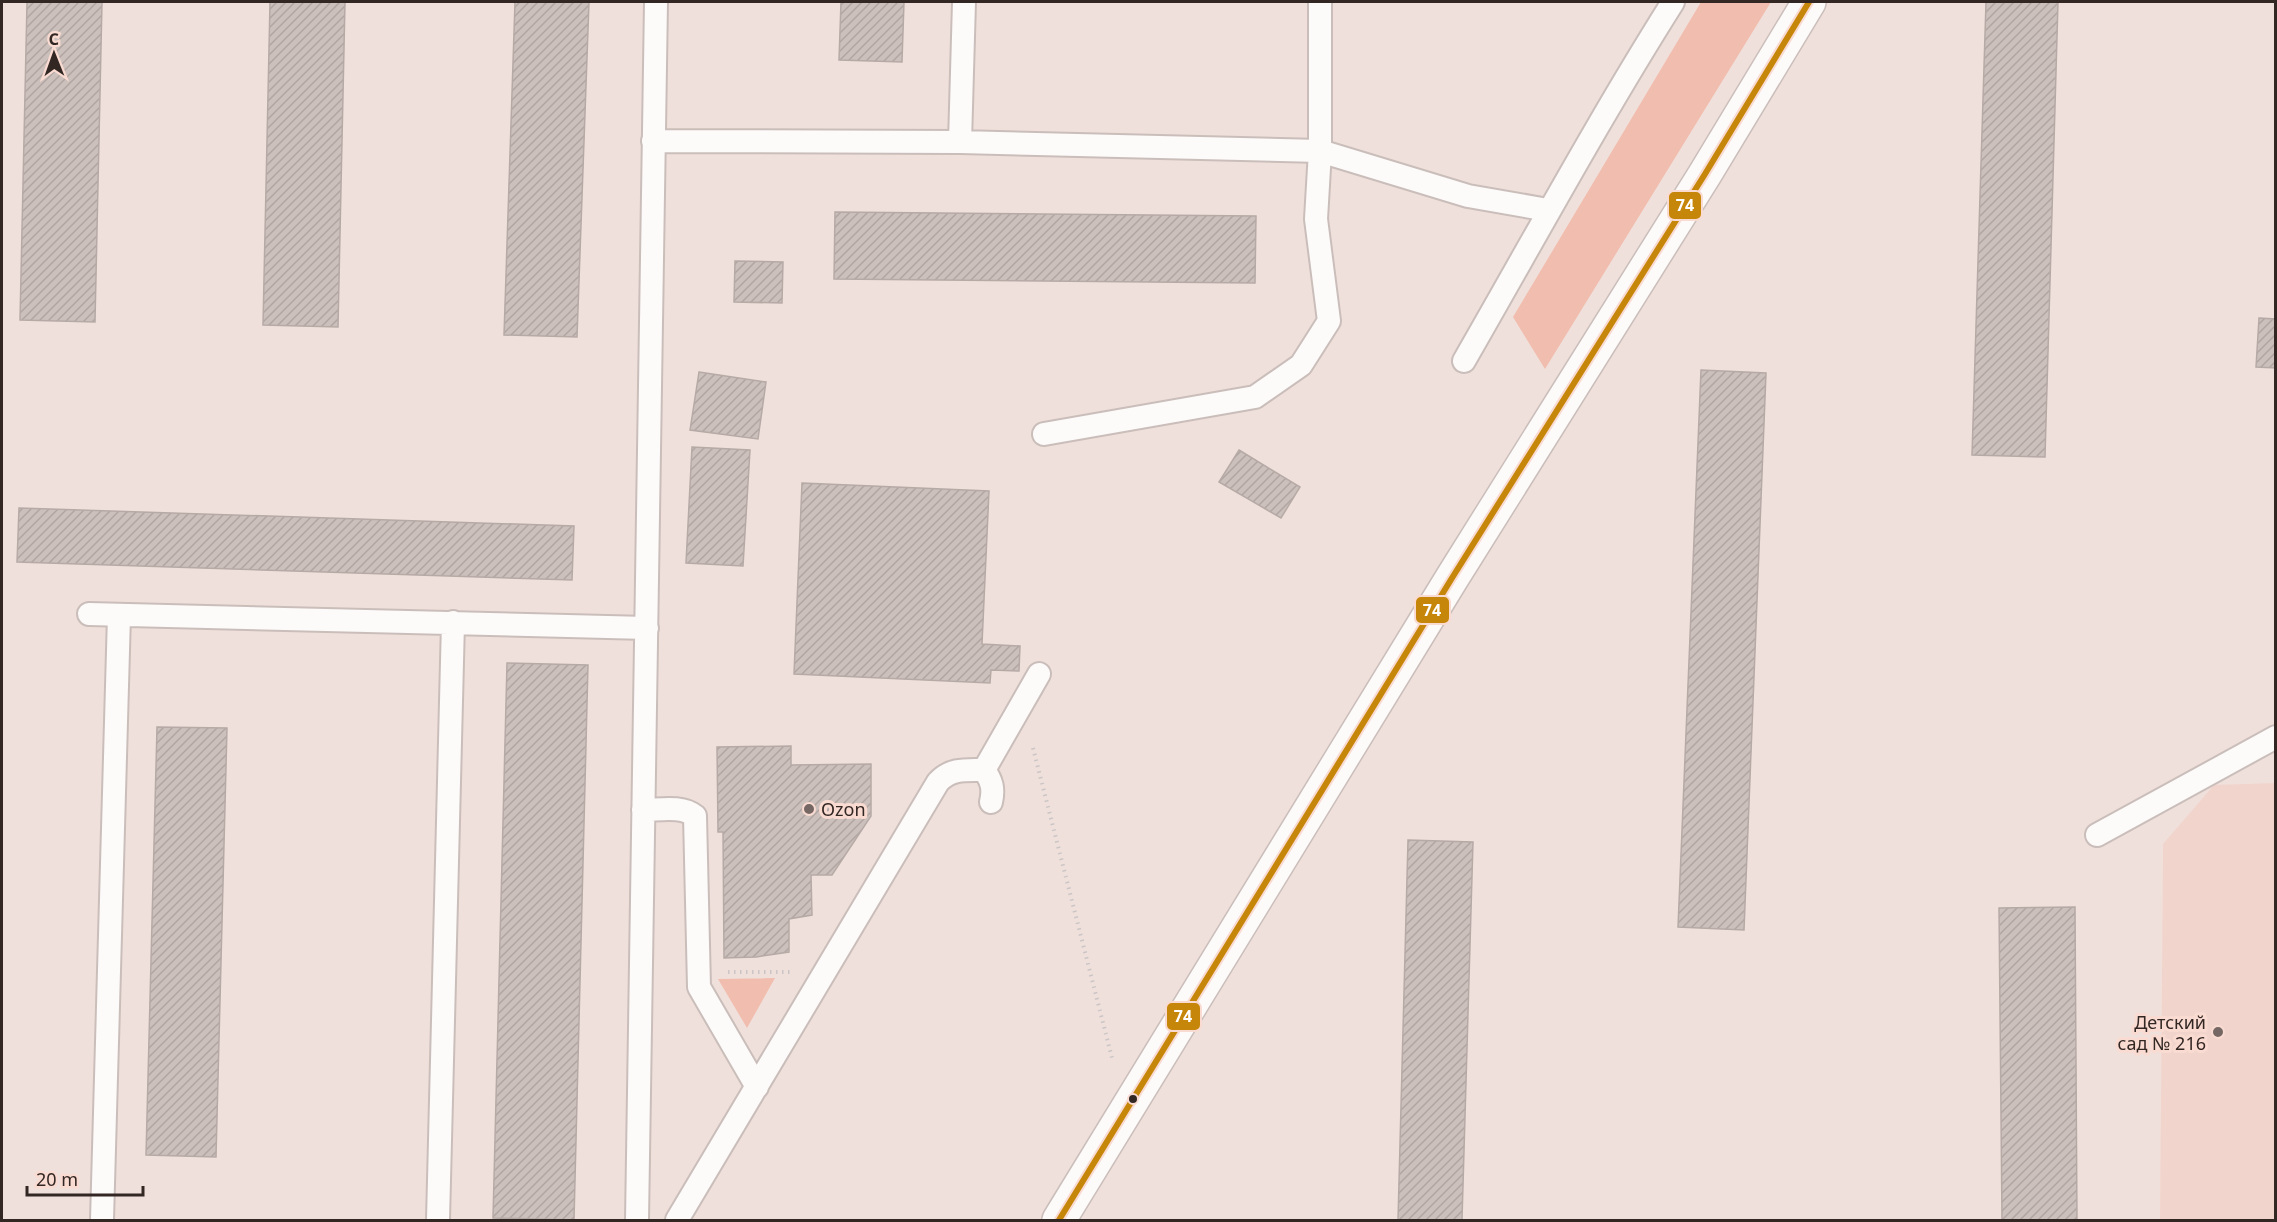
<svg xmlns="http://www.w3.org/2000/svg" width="2277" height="1222" font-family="'Noto Sans',sans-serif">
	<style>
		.built { fill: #f1d5cd }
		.green { fill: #f1bdae }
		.building { fill: url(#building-hatch); stroke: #b6aaa6; stroke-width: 1.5 }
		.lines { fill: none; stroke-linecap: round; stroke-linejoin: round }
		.service-casing { stroke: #cabeba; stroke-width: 26 }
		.tertiary-casing { stroke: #cabeba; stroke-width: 36 }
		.path { stroke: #cbc6c5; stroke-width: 4; stroke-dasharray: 1.5 4.5; stroke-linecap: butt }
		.service { stroke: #fdfafa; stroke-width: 22 }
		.tertiary { stroke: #fdfafa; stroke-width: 33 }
		.bus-1-casing { stroke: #f9dbd2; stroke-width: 10 }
		.bus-1 { stroke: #c68609; stroke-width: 6 }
		.poi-dot { fill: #756864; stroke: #f9dbd2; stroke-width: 2 }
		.bus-dot { fill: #332724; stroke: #f9dbd2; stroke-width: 2 }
		.labels { text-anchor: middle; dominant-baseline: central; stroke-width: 6; stroke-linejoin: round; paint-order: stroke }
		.poi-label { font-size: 18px; fill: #332724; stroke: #f9dbd2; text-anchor: start }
		.line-badge { stroke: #f9dbd2; stroke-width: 2 }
		.badge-label { font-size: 16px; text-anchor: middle; font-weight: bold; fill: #fff }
	</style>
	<defs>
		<pattern id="building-hatch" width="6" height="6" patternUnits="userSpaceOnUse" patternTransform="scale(1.5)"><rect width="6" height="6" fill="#ccc0bc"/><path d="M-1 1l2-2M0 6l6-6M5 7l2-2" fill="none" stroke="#b0a5a1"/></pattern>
	</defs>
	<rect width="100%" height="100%" fill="#f0e0db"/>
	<path class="built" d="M 2275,783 L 2275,1220 L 2160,1220 L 2163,844 L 2214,785 Z"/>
	<path class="green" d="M 1701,2 L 1771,2 L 1545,369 L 1513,317 Z
		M 775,978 L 747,1028 L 718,979 Z"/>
	<path class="building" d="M 27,2 L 102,2 L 95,322 L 20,320 Z
		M 270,2 L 345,2 L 338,327 L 263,325 Z
		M 515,2 L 589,2 L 577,337 L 504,335 Z
		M 841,2 L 904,2 L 902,62 L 839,60 Z
		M 1986,2 L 2058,2 L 2045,457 L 1972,455 Z
		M 835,212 L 1256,216 L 1255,283 L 834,279 Z
		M 735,261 L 783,262 L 782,303 L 734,302 Z
		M 2259,318 L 2276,319 L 2276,368 L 2256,367 Z
		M 1701,370 L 1766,373 L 1744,930 L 1678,927 Z
		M 699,372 L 766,382 L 758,439 L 690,430 Z
		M 692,447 L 750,450 L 743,566 L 686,563 Z
		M 1239,450 L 1300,487 L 1281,518 L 1219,482 Z
		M 802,483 L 989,491 L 982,644 L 1020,646 L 1019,671 L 991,670 L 990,683 L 794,674 Z
		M 19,508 L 574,526 L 572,580 L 17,562 Z
		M 507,663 L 588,665 L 574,1220 L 493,1218 Z
		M 157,727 L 227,728 L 216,1157 L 146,1155 Z
		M 791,746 L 791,765 L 871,764 L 871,816 L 832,875 L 811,875 L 812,915 L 789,919 L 789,952 L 756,957 L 724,958 L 723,832 L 718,832 L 717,747 Z
		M 1408,840 L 1473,842 L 1462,1220 L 1398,1220 Z
		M 2075,907 L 2077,1220 L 2002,1220 L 1999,908 Z"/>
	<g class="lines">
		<defs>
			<path id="service" d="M 653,141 L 960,142 L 1320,151 L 1468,196 L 1548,210
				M 960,142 L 964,2
				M 1464,361 C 1533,241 1599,119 1673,2
				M 1044,434 L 1255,397 L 1301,365 L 1329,321 L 1316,219 L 1320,151 L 1320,2
				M 89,614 L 647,628
				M 984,770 C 992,781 994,789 991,802
				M 643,810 C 659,810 682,805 695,816 L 699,987 L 757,1087
				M 2097,835 L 2276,737
				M 102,1220 L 119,615
				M 438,1220 L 453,622
				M 637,1220 L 656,2
				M 677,1220 L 938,782 C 951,768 966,770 984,770 L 1039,674"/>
			<path id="tertiary" d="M 1059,1220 L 1452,578 L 1705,174 L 1809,2"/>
		</defs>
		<use href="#service" class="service-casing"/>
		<use href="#tertiary" class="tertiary-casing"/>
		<path class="path" d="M 1033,748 L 1112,1058 L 1114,1060
			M 728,972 L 790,972"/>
		<use href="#service" class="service"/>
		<use href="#tertiary" class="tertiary"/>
		<defs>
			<path id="bus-1" d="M 1059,1220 L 1452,578 L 1705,174 L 1809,2"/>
		</defs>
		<use href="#bus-1" class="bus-1-casing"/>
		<use href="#bus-1" class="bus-1"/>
	</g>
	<g class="poi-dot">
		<circle cx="809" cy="809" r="6"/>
		<circle cx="2218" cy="1032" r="6"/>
	</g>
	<circle class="bus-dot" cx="1133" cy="1099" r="5"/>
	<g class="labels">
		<g class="poi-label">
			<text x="821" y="809">Ozon</text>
			<text x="2206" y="1022" text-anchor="end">Детский<tspan x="2206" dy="21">сад № 216</tspan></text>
		</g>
	</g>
	<g class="line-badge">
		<rect x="1668" y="191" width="34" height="29" rx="6" fill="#c68609"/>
		<rect x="1415" y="596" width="35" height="28" rx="6" fill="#c68609"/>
		<rect x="1166" y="1002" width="35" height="29" rx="6" fill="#c68609"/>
	</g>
	<g class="badge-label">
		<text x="1685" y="211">74</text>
		<text x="1432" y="616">74</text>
		<text x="1183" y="1022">74</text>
	</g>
	<rect width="2277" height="1222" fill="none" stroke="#332724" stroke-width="6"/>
	<g transform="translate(54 54) rotate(359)" stroke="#f9dbd2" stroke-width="4.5" paint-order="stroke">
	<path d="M0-4.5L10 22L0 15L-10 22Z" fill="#332724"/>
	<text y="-9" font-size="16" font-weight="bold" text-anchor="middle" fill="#332724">С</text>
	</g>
	<path d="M27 1186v9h116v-9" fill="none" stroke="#332724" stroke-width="3"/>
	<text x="36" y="1186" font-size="18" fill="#332724" stroke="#f9dbd2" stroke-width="4.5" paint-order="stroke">20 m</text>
</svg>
